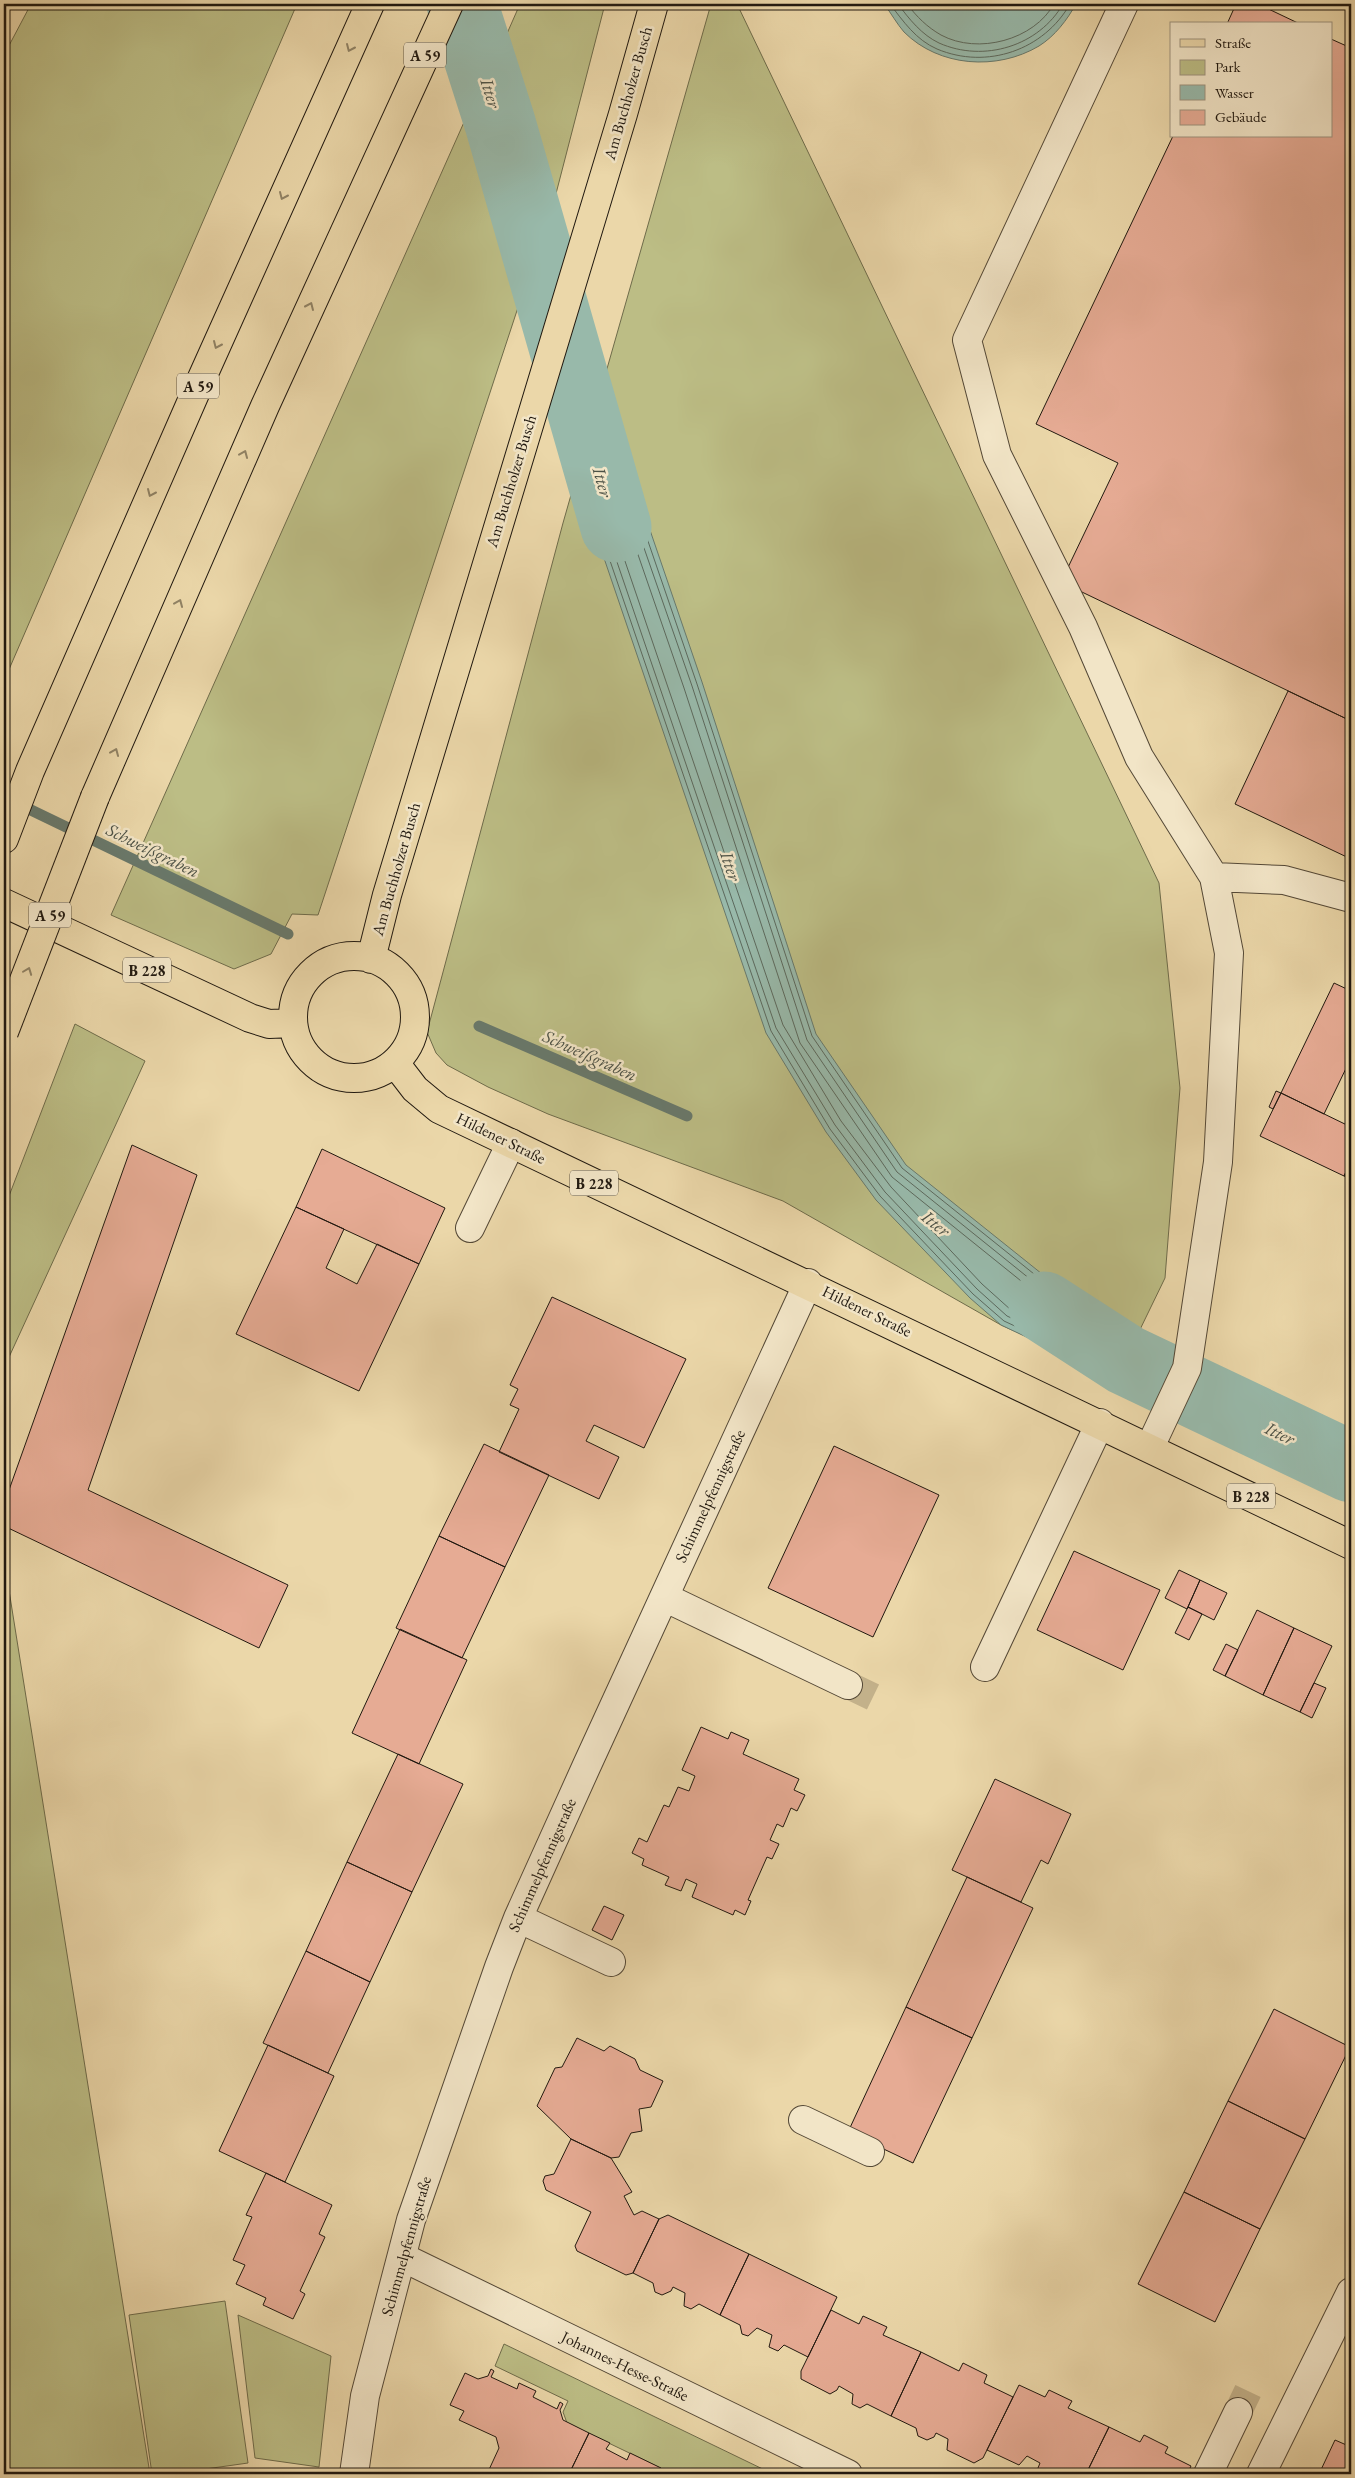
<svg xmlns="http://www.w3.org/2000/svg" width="1355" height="2478" font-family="'EB Garamond',serif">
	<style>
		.green { fill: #bcbd85; stroke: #6e6b4a }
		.water { fill: #98b9aa; stroke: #68796c }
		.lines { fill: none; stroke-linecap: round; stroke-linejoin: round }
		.shore { stroke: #5c695d; stroke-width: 1 }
		.stream { stroke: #68796c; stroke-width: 11 }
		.river { stroke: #98b9aa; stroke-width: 71 }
		.building { fill: #e6ab94; stroke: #211910 }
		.minor-tunnel { stroke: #c3b18a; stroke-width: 28; stroke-dasharray: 28 14; stroke-linecap: butt }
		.minor-casing { stroke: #544836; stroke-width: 30 }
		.major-casing { stroke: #211910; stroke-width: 30 }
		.highway-casing { stroke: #211910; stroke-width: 30 }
		.minor { stroke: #f2e5c7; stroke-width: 28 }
		.major { stroke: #ebd7a9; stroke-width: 28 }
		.highway { stroke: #ebd7a9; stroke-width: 28 }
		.highway-bridge-casing { stroke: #211910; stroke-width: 30; stroke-linecap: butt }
		.highway-bridge { stroke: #ebd7a9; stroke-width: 28 }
		.oneway { stroke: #908264 }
		.labels { text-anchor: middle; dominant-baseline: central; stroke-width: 5; stroke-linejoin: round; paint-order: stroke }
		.shield { fill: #f2e5c7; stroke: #605647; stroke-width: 1 }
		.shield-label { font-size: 15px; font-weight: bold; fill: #211910 }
		.street-label { font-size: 16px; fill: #211910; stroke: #f2e5c7 }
		.water-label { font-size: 18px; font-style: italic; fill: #4b5146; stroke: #f2e5c7 }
	</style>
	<rect width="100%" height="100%" fill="#ebd7a9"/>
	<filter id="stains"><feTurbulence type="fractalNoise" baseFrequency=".004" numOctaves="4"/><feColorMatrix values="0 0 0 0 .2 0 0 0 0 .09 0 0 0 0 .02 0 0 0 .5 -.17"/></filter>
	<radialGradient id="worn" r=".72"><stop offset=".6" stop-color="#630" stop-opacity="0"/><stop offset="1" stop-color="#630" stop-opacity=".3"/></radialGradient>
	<path class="green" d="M 31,4 L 297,4 L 4,681 L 4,55 Z
		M 520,4 L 605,4 L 551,213 L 494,63 Z
		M 711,4 L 737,4 L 1159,883 L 1180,1088 L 1165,1278 L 1132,1346 L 1102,1370 L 1001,1325 L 783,1201 L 548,1114 L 488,1087 L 447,1065 L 436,1053 L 427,1032 L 563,523 Z
		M 473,102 L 531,268 L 318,915 L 292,914 L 271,954 L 234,969 L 111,915 Z
		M 75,1024 L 145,1061 L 4,1368 L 4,1209 Z
		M 4,1559 L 150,2474 L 4,2474 Z
		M 225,2301 L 248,2463 L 170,2474 L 152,2474 L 129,2315 Z
		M 238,2315 L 331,2356 L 319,2467 L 255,2458 Z
		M 504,2344 L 773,2474 L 673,2474 L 567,2423 L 563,2412 L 568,2401 L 495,2366 Z"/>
	<path class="water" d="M 884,4 L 1076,4 C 1067,20 1055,36 1039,46 C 997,71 939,67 904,32 C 897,24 891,13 884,4 Z
		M 494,63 L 551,213 L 531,268 L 473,102 Z
		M 601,387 L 702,682 L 816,1034 L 906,1165 L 1132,1346 L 1117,1380 L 1001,1325 L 970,1298 L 876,1200 L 826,1132 L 766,1033 L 576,476 Z
		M 1248,1393 L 1351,1442 L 1351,1491 L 1230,1433 Z"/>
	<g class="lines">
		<path class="shore" d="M 890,4 C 903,21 916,40 937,49 C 987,70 1044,50 1070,4
			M 898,4 C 909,19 922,35 939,43 C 984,63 1039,46 1063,4
			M 907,4 C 917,17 927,27 941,35 C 978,55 1034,40 1054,4
			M 494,79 L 545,212 L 532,248 L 529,246 L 479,104 L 490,80 Z
			M 490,94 L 494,95 L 539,213 L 532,229 L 529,228 L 485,104 Z
			M 603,410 L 697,684 L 812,1036 L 902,1168 L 1125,1347 L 1114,1372 L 1004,1321 L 973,1294 L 880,1196 L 830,1129 L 771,1031 L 581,476 L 600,411 Z
			M 603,430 L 692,686 L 807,1040 L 897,1172 L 1117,1349 L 1111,1364 L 1007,1316 L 977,1289 L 885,1192 L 835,1125 L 776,1028 L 588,477 L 600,432 Z
			M 604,456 L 684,688 L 800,1043 L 892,1177 L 1103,1347 L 1103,1352 L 1011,1310 L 982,1284 L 891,1187 L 841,1121 L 783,1025 L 596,476 L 601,457 Z
			M 1351,1446 L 1252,1400 L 1237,1429 L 1351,1485
			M 1351,1452 L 1255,1409 L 1253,1410 L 1246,1426 L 1247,1428 L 1351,1478
			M 1351,1460 L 1342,1458 L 1259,1419 L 1256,1422 L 1257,1425 L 1351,1470"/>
		<path class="stream" d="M 4,797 L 288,934
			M 479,1026 L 687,1116"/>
		<path class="river" d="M 462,4 L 500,123 L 616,527
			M 1044,1307 L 1126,1360 L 1351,1467"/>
	</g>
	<path class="building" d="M 1236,4 L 1258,4 L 1300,24 L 1227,24 Z
		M 1331,39 L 1351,48 L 1351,721 L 1061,582 L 1118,463 L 1036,424 L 1173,136 L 1331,136 Z
		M 1288,691 L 1351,721 L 1351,859 L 1235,804 Z
		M 1334,983 L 1351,991 L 1351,1058 L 1324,1114 L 1281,1093 Z
		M 1276,1091 L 1281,1093 L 1273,1109 L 1269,1107 Z
		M 1281,1093 L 1351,1127 L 1351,1162 L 1344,1176 L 1260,1136 Z
		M 132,1145 L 197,1175 L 88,1490 L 288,1585 L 259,1648 L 4,1526 L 4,1504 Z
		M 322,1149 L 445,1208 L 419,1264 L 296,1207 Z
		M 1351,1162 L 1351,1180 L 1344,1176 Z
		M 296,1207 L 344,1229 L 326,1268 L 357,1284 L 377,1244 L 419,1264 L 359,1391 L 236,1334 Z
		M 552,1297 L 686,1359 L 644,1448 L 594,1425 L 586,1441 L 619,1457 L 599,1499 L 499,1452 L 519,1409 L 510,1405 L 518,1389 L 510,1385 Z
		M 484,1444 L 549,1475 L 505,1567 L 439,1536 Z
		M 834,1446 L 939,1495 L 873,1637 L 768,1588 Z
		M 439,1536 L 505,1567 L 462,1658 L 396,1628 Z
		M 1074,1551 L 1160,1590 L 1123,1670 L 1037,1630 Z
		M 1179,1570 L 1200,1580 L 1187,1609 L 1165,1598 Z
		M 1200,1580 L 1227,1593 L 1214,1620 L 1188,1607 Z
		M 1188,1607 L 1202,1614 L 1189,1640 L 1175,1633 Z
		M 1257,1610 L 1294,1628 L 1263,1695 L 1225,1676 Z
		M 1294,1628 L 1332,1646 L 1300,1712 L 1263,1695 Z
		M 400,1629 L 467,1660 L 419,1764 L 352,1733 Z
		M 1226,1644 L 1238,1650 L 1225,1676 L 1213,1670 Z
		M 1314,1683 L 1326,1688 L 1312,1718 L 1300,1712 Z
		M 701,1727 L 728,1739 L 731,1732 L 749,1740 L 743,1754 L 799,1779 L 794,1790 L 805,1795 L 797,1811 L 791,1808 L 783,1827 L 777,1824 L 770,1840 L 779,1844 L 772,1859 L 767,1857 L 748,1900 L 751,1901 L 745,1915 L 735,1910 L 733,1915 L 692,1897 L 697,1884 L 686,1879 L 681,1891 L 665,1885 L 669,1877 L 642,1865 L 644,1859 L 632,1853 L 639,1838 L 647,1842 L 664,1805 L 669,1807 L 678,1787 L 689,1791 L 695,1776 L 682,1770 Z
		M 398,1754 L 463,1784 L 412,1892 L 347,1862 Z
		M 995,1779 L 1071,1814 L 1048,1864 L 1041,1860 L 1021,1902 L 952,1870 Z
		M 347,1862 L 412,1892 L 370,1982 L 306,1951 Z
		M 967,1877 L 1033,1908 L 972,2038 L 906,2007 Z
		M 604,1906 L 624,1915 L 612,1940 L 592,1930 Z
		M 306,1951 L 370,1982 L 328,2073 L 263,2043 Z
		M 906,2007 L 972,2038 L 913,2163 L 848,2132 Z
		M 1274,2009 L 1350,2047 L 1305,2139 L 1228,2101 Z
		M 577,2038 L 604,2051 L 610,2046 L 635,2059 L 640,2070 L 663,2081 L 651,2107 L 639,2109 L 642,2131 L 631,2133 L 619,2157 L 611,2158 L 571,2139 L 537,2106 L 555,2068 L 562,2067 Z
		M 268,2045 L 334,2076 L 285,2182 L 219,2151 Z
		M 1228,2101 L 1305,2139 L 1260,2229 L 1184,2192 Z
		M 571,2139 L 611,2158 L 632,2192 L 624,2196 L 634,2215 L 642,2211 L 659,2219 L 633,2273 L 626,2275 L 577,2251 L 575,2246 L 591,2212 L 546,2190 L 543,2181 L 545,2176 L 554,2174 Z
		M 266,2173 L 332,2205 L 319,2234 L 325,2237 L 300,2291 L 305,2294 L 293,2319 L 263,2305 L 266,2298 L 236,2284 L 245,2265 L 233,2260 L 252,2217 L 246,2215 Z
		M 1184,2192 L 1260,2229 L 1215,2322 L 1138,2284 Z
		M 668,2215 L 749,2254 L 720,2315 L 699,2304 L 691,2309 L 684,2306 L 685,2293 L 673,2287 L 671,2291 L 662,2295 L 655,2292 L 653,2283 L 633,2273 L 659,2219 Z
		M 749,2254 L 837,2297 L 808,2357 L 784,2345 L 778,2351 L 769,2347 L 772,2335 L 757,2328 L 748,2336 L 742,2334 L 740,2325 L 720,2315 Z
		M 831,2310 L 859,2324 L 863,2316 L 887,2327 L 883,2335 L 921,2352 L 891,2416 L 867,2404 L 860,2408 L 852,2404 L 853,2394 L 839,2386 L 837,2390 L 830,2394 L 801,2379 L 801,2371 Z
		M 921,2352 L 959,2371 L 963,2363 L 987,2375 L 984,2383 L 1013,2397 L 983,2458 L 974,2463 L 947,2450 L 948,2439 L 936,2433 L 934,2437 L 927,2440 L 918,2436 L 916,2428 L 891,2416 Z
		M 491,2369 L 494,2371 L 491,2377 L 517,2389 L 519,2383 L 536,2391 L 533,2397 L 557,2409 L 560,2402 L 563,2404 L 560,2410 L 563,2420 L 589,2433 L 569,2474 L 487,2474 L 499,2448 L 496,2437 L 459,2420 L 464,2411 L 450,2405 L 465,2373 L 478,2379 L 488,2376 Z
		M 1019,2385 L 1045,2397 L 1049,2390 L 1072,2401 L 1068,2408 L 1109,2427 L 1086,2474 L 1040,2474 L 1038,2468 L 1040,2463 L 1027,2456 L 1019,2465 L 987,2450 Z
		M 1109,2427 L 1140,2442 L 1144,2435 L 1168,2447 L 1165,2453 L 1191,2466 L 1187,2474 L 1086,2474 Z
		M 589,2433 L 610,2443 L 606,2449 L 627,2460 L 630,2453 L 661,2468 L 658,2474 L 569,2474 Z
		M 1335,2440 L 1351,2447 L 1351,2474 L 1319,2474 Z"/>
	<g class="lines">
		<path class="minor-tunnel" d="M 848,1685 L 873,1697
			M 1238,2412 L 1248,2391"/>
		<defs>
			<path id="minor" d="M 1124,4 L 967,340 L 997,455 L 1083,627 L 1139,757 L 1214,877 L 1229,953 L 1218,1162 L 1187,1368 L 1150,1447
				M 1214,877 L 1284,880 L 1351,898
				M 470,1228 L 511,1143
				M 664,1597 L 848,1685
				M 985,1667 L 1100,1423
				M 518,1918 L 611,1962
				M 803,2120 L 870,2152
				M 402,2257 L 848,2474
				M 354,2474 L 365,2396 L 411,2220 L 499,1967 L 518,1918 L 587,1765 L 808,1283
				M 1208,2474 L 1238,2412
				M 1261,2474 L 1351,2292"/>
			<path id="major" d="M 4,903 L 250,1018 L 269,1024 L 293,1023
				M293 1017a61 61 0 1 1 122 0a61 61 0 1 1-122 0Z
				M 371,959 L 387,895 L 623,114 L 654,4
				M 395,1063 L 415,1089 L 439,1109 L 1351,1545"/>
			<path id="highway" d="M 95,797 L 265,406 L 449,4
				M 4,839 L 30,771 L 197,389 L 370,4"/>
		</defs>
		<use href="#minor" class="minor-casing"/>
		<use href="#major" class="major-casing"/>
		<use href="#highway" class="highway-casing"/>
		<use href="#minor" class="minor"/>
		<use href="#major" class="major"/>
		<use href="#highway" class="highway"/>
		<defs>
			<path id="highway-bridge" d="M 4,1032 L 95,797"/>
		</defs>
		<use href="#highway-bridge" class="highway-bridge-casing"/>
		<use href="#highway-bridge" class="highway-bridge"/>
	</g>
	<defs><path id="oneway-chevron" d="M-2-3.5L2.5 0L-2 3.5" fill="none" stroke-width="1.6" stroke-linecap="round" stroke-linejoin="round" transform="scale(1.25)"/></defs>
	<g class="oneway">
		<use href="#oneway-chevron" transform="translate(350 48) rotate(114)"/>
		<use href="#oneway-chevron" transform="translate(283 196) rotate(114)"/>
		<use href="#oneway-chevron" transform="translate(310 306) rotate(-66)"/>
		<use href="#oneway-chevron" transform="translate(217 345) rotate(114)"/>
		<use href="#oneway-chevron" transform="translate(244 454) rotate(-67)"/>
		<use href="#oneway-chevron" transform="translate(151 493) rotate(114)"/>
		<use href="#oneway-chevron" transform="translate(179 603) rotate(-67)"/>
		<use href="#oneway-chevron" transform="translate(115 752) rotate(-67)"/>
		<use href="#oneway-chevron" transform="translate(28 971) rotate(-69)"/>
	</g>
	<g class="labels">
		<g class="shield">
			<rect x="404" y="42.5" width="42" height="25" rx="4"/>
			<rect x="177" y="373.5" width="42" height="25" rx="4"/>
			<rect x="29" y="902.5" width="42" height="25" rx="4"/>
			<rect x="123" y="957.5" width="48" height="25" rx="4"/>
			<rect x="570" y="1170.5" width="48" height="25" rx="4"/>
			<rect x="1227" y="1483.5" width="48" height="25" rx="4"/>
		</g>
		<g class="shield-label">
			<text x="425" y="55">A 59</text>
			<text x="198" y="386">A 59</text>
			<text x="50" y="915">A 59</text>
			<text x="147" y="970">B 228</text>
			<text x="594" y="1183">B 228</text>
			<text x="1251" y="1496">B 228</text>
		</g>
		<g class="street-label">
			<text transform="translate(628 93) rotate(-74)">Am Buchholzer Busch</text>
			<text transform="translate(511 481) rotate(-73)">Am Buchholzer Busch</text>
			<text transform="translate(396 869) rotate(-74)">Am Buchholzer Busch</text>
			<text transform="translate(501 1138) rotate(26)">Hildener Straße</text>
			<text transform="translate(867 1311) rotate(26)">Hildener Straße</text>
			<text transform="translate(710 1496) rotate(-65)">Schimmelpfennigstraße</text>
			<text transform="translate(542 1865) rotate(-66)">Schimmelpfennigstraße</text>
			<text transform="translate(406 2246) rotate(-74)">Schimmelpfennigstraße</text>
			<text transform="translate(625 2366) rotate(26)">Johannes-Hesse-Straße</text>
		</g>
		<g class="water-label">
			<text transform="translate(491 93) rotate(72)">Itter</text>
			<text transform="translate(603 482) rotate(74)">Itter</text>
			<text transform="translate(153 850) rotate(26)">Schweißgraben</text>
			<text transform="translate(731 866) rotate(71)">Itter</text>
			<text transform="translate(590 1055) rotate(24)">Schweißgraben</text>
			<text transform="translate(936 1223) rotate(38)">Itter</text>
			<text transform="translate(1280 1433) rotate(25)">Itter</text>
		</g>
	</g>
	<rect width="1355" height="2478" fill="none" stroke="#ebd7a9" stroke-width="20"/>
	<rect x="5" y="5" width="1345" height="2468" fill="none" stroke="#211910" stroke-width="2.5"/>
	<rect x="10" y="10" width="1335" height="2458" fill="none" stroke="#211910"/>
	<rect x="1170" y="22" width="162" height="115" fill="#f2e5c7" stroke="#9e937e"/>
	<rect x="1180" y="39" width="25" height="8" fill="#ebd7a9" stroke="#9e937e"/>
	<text x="1215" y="48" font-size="15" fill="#211910">Straße</text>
	<rect x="1180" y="60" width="25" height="15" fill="#bcbd85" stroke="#9e937e"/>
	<text x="1215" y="72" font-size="15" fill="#211910">Park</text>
	<rect x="1180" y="85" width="25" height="15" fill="#98b9aa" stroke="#9e937e"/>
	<text x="1215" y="98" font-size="15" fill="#211910">Wasser</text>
	<rect x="1180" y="110" width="25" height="15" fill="#e6ab94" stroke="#9e937e"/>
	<text x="1215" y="122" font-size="15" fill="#211910">Gebäude</text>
	<rect width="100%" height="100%" filter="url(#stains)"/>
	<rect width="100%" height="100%" fill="url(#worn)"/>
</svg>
